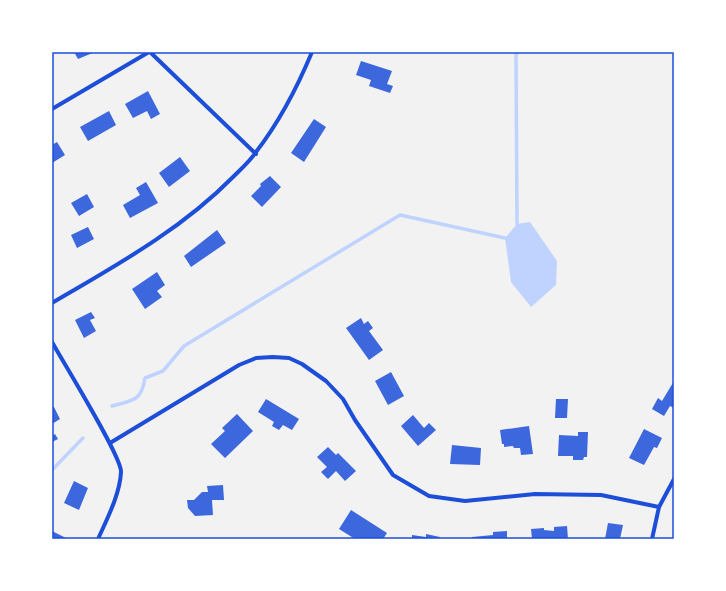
<svg xmlns="http://www.w3.org/2000/svg" width="726" height="591" font-family="Rubik,sans-serif">
	<style>
		.water { fill: #bfd3fe }
		.lines { fill: none; stroke-linecap: round; stroke-linejoin: round }
		.stream { stroke: #bfd3fe; stroke-width: 3.5 }
		.building { fill: #3d67dc }
		.minor { stroke: #1d4ed8; stroke-width: 4 }
		.neatline { fill: none; stroke: #1d4ed8; stroke-width: 1.5 }
	</style>
	<rect width="100%" height="100%" fill="#f2f2f2"/>
	<path class="water" d="M 530,222 L 557,261 L 556,285 L 531,307 L 511,282 L 505,238 L 517,224 Z"/>
	<g class="lines">
		<path class="stream" d="M 517,224 L 516,56 L 517,52
			M 112,406 C 133,400 141,402 145,378 L 163,371 L 184,346 L 400,215 L 505,238
			M 52,470 L 83,438"/>
	</g>
	<path class="building" d="M 74,52 L 95,52 L 78,59 Z
		M 361,61 L 392,71 L 387,84 L 393,86 L 390,93 L 369,86 L 371,80 L 356,75 Z
		M 148,91 L 160,114 L 151,119 L 147,111 L 133,118 L 125,104 Z
		M 109,111 L 116,125 L 88,141 L 80,127 Z
		M 314,119 L 326,127 L 304,162 L 291,153 Z
		M 57,142 L 65,155 L 52,163 L 52,145 Z
		M 180,157 L 190,171 L 169,187 L 159,173 Z
		M 270,176 L 281,187 L 262,207 L 251,196 L 261,186 L 260,184 Z
		M 146,182 L 158,203 L 130,218 L 123,205 L 140,195 L 136,188 Z
		M 87,194 L 94,207 L 79,216 L 71,203 Z
		M 88,227 L 94,239 L 77,248 L 71,235 Z
		M 217,230 L 226,243 L 191,267 L 184,256 Z
		M 157,272 L 165,285 L 157,291 L 162,297 L 145,309 L 132,289 Z
		M 91,312 L 95,318 L 90,320 L 96,331 L 84,338 L 75,320 Z
		M 361,318 L 364,324 L 368,321 L 373,328 L 369,331 L 383,350 L 369,360 L 346,328 Z
		M 391,372 L 404,396 L 388,405 L 375,381 Z
		M 674,381 L 674,408 L 670,406 L 664,416 L 652,409 L 658,398 L 662,401 Z
		M 266,399 L 299,419 L 292,430 L 283,425 L 279,430 L 272,426 L 274,422 L 258,412 Z
		M 556,399 L 568,399 L 567,418 L 555,418 Z
		M 54,407 L 60,419 L 52,424 L 52,408 Z
		M 237,414 L 253,431 L 225,458 L 211,444 L 225,431 L 222,428 Z
		M 413,415 L 424,428 L 429,423 L 436,430 L 418,446 L 401,426 Z
		M 529,426 L 533,454 L 521,455 L 520,448 L 514,448 L 513,446 L 504,447 L 504,444 L 502,444 L 500,430 Z
		M 644,429 L 662,438 L 657,448 L 654,447 L 644,465 L 629,458 Z
		M 578,432 L 588,432 L 587,457 L 584,457 L 583,460 L 573,460 L 573,456 L 558,456 L 559,435 L 578,436 Z
		M 55,434 L 58,439 L 52,442 L 52,436 Z
		M 452,445 L 481,448 L 480,465 L 450,464 Z
		M 328,447 L 336,455 L 338,453 L 356,471 L 345,481 L 336,471 L 328,479 L 321,472 L 327,467 L 317,457 Z
		M 74,481 L 88,488 L 79,510 L 64,503 Z
		M 223,485 L 224,500 L 212,500 L 213,515 L 195,516 L 188,508 L 187,500 L 194,500 L 202,492 L 208,492 L 207,486 Z
		M 351,510 L 387,533 L 383,539 L 355,539 L 339,529 Z
		M 608,523 L 623,525 L 620,539 L 605,539 Z
		M 567,526 L 568,539 L 532,539 L 531,529 L 544,528 L 544,530 L 554,531 L 554,527 Z
		M 52,531 L 68,539 L 52,539 Z
		M 507,531 L 507,539 L 472,539 L 472,537 L 493,535 L 493,532 Z
		M 426,534 L 440,537 L 439,539 L 412,539 L 412,535 L 426,537 Z"/>
	<g class="lines">
		<path class="minor" d="M 150,52 L 256,154
			M 52,109 L 149,52
			M 52,303 C 115,266 181,230 233,177 C 241,169 250,161 256,152 C 280,121 297,88 312,52
			M 52,342 C 63,362 122,457 121,472 C 120,494 107,519 98,539
			M 110,443 L 239,365 L 256,358 L 273,357 L 289,358 L 302,364 L 326,381 L 343,399 L 355,420 L 393,475 L 429,496 L 465,501 L 535,494 L 601,495 L 659,507
			M 652,539 L 659,507 L 674,479"/>
	</g>
	<rect width="726" height="591" fill="none" stroke="#ffffff" stroke-width="106"/>
	<rect x="53" y="53" width="620" height="485" class="neatline"/>
</svg>
